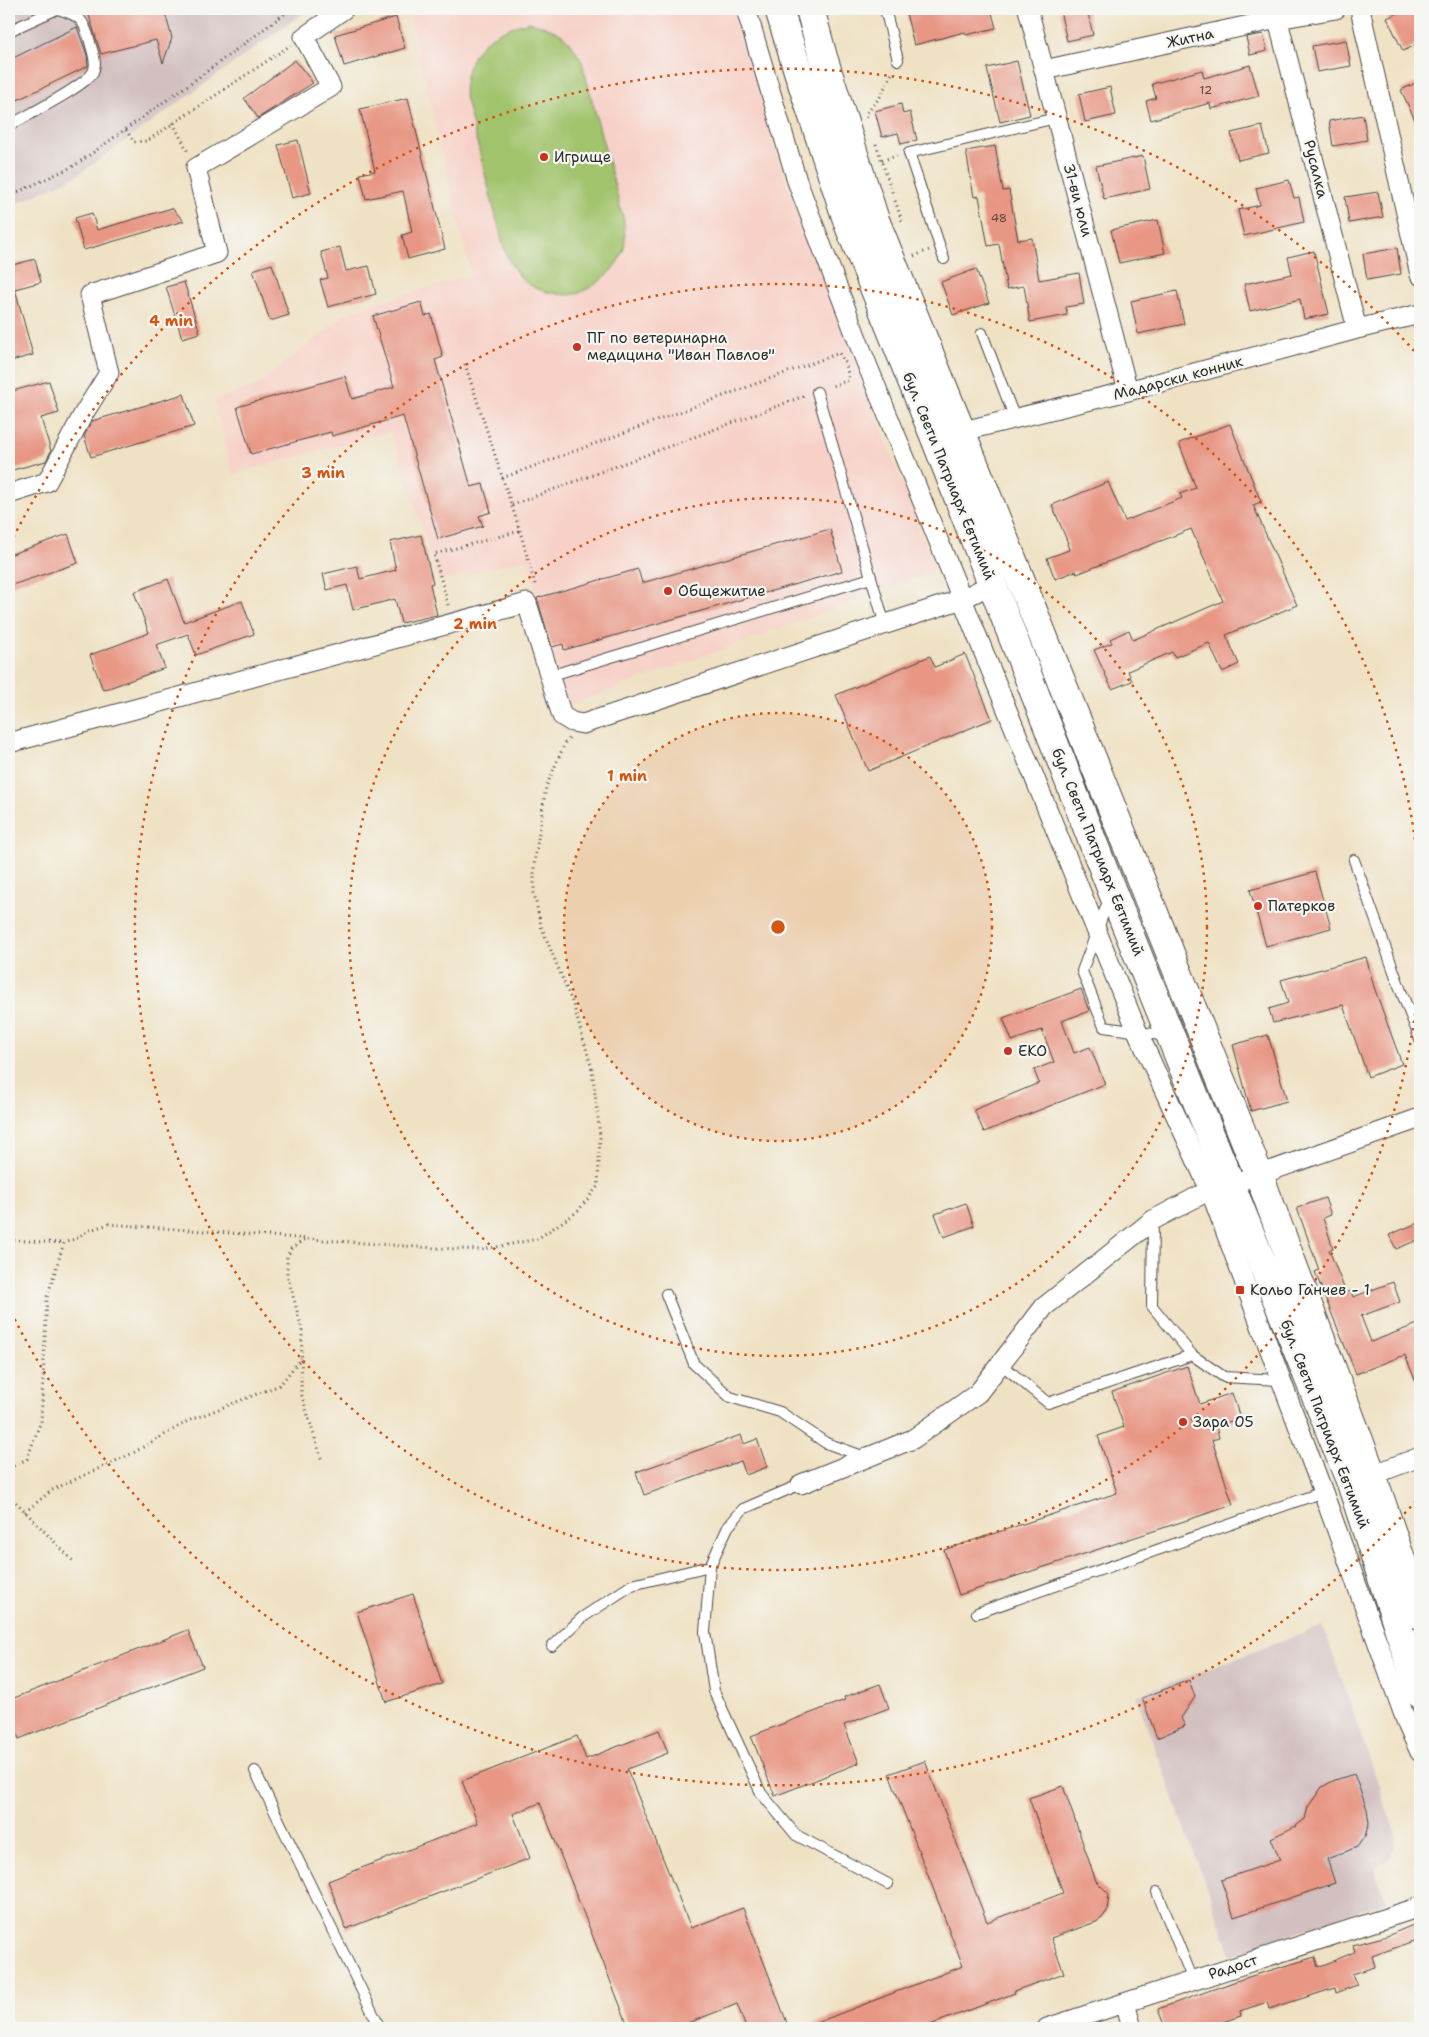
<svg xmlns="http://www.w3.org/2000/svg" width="1429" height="2037" font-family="'Shantell Sans',sans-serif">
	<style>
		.built { fill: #f7d1c8 }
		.industrial { fill: #d2bfc0 }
		.green { fill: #a1c36c; stroke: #66774c }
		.building { fill: #e89785 }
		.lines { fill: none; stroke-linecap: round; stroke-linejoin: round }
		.service-casing { stroke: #484642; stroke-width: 12 }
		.minor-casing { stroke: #484642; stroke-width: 21 }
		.primary-casing { stroke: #484642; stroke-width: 30 }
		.path { stroke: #484642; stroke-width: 3; stroke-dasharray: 1 4; stroke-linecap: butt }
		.service { stroke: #fff; stroke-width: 10 }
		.minor { stroke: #fff; stroke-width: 19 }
		.primary { stroke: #fff; stroke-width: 28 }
		.ring { fill: none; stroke: #d5540f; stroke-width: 2.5; stroke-dasharray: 2.5 5 }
		.poi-dot { fill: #c8321e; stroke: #f6f6f2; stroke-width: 2 }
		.labels { text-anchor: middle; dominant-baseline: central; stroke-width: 4.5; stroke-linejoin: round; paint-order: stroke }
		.number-label { font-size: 12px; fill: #5a4642 }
		.street-label { font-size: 15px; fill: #2b2b2b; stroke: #f6f6f2 }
		.poi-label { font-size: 15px; fill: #2b2b2b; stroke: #f6f6f2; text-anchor: start }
		.centre { fill: #d5540f; stroke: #f6f6f2; stroke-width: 2.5 }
		.ring-label { font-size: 15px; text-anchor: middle; font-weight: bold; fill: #d5540f; stroke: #f6f6f2; stroke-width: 4.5; stroke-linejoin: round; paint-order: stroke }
	</style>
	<rect width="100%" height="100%" fill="#f6f6f2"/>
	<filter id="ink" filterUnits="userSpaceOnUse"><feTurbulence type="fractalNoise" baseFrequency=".02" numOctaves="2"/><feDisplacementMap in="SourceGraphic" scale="10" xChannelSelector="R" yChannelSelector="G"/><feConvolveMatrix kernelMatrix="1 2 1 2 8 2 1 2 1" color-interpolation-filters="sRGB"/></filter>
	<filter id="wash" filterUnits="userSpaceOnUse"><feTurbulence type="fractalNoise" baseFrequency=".0096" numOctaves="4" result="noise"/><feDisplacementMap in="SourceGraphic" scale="20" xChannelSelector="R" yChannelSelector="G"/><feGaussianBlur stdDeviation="1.12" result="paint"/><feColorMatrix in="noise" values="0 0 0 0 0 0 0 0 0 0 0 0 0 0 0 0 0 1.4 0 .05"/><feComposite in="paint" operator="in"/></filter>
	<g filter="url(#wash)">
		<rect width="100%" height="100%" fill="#efe1c3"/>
		<path class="built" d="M 408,9 L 735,9 L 781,169 L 936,571 L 568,706 L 526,559 L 439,581 L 391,431 L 233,474 L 214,401 L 259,384 L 350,311 L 471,275 Z"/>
		<path class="industrial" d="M 9,9 L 309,9 L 75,177 L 9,207 Z
			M 1323,1626 L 1396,1835 L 1395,1846 L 1389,1860 L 1374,1868 L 1386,1901 L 1232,1956 L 1136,1696 Z"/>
		<path class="green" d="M 530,22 C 560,31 567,34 582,62 L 624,221 C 624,229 626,240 624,248 C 618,269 598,285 579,293 C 569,298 539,292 530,285 C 516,276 510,263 504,248 L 464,92 C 467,48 489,31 530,22 Z"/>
		<g id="blocks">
			<path class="building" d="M 87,9 L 164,9 L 172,38 L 163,63 L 156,40 L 101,54 Z
				M 905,9 L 991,9 L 996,28 L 966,35 L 965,32 L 914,45 Z
				M 1070,9 L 1087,9 L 1093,35 L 1067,41 L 1060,11 Z
				M 1407,9 L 1420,9 L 1420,43 L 1403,51 L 1387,18 Z
				M 396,17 L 405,48 L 344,66 L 335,35 Z
				M 77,27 L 87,55 L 88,66 L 9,104 L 9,60 Z
				M 1263,34 L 1267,51 L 1250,55 L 1246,37 Z
				M 1346,40 L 1351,66 L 1317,72 L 1312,46 Z
				M 295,60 L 313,83 L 258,118 L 244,98 Z
				M 1017,61 L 1030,115 L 1000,122 L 987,68 Z
				M 1250,65 L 1259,96 L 1211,109 L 1210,103 L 1151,120 L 1146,101 L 1156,98 L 1152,84 L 1202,70 L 1204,78 Z
				M 1420,81 L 1420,131 L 1401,90 Z
				M 1110,87 L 1116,115 L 1085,122 L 1079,94 Z
				M 408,98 L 445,249 L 408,259 L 402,235 L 412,232 L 403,191 L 366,199 L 360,174 L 375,171 L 360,109 Z
				M 901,104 L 903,114 L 910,112 L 917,140 L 901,144 L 898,133 L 882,137 L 875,111 Z
				M 1363,115 L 1367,140 L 1333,146 L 1329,121 Z
				M 1262,126 L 1269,153 L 1238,160 L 1231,133 Z
				M 298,140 L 311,193 L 292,198 L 278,145 Z
				M 995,146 L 1003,191 L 1009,190 L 1018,240 L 1032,238 L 1039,280 L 1079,273 L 1084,304 L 1066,307 L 1067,315 L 1030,322 L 1024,286 L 1007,289 L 999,244 L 988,246 L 979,196 L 974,197 L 966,151 Z
				M 1143,156 L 1150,189 L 1104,199 L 1096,166 Z
				M 1289,180 L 1294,198 L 1299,197 L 1304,222 L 1244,236 L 1238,210 L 1260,205 L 1256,188 Z
				M 1378,192 L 1383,217 L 1349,223 L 1345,197 Z
				M 172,208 L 184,221 L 84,250 L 75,218 L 92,213 L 97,230 Z
				M 1158,220 L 1165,253 L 1119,263 L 1111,230 Z
				M 340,247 L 346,271 L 369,266 L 376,294 L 328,307 L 320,280 L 328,278 L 321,252 Z
				M 1397,248 L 1401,274 L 1367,280 L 1363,254 Z
				M 1314,251 L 1329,314 L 1304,319 L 1300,299 L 1250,311 L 1244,284 L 1292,274 L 1288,257 Z
				M 35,259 L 41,282 L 15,289 L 33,355 L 11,361 L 9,351 L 9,266 Z
				M 272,264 L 289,315 L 270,321 L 253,270 Z
				M 976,269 L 989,303 L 953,315 L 941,282 Z
				M 184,282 L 200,333 L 182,338 L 166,287 Z
				M 1177,291 L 1184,324 L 1138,334 L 1131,301 Z
				M 421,302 L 425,316 L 431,314 L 443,357 L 435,360 L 471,487 L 483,484 L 491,512 L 479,516 L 483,526 L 438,539 L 403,416 L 332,436 L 331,432 L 251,454 L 237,407 L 345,376 L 352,399 L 394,387 L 373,316 Z
				M 49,381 L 59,413 L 41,418 L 51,451 L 46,461 L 9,471 L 9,392 Z
				M 184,394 L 194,426 L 91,457 L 84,436 L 92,421 Z
				M 1230,424 L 1261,502 L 1253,505 L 1297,605 L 1226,635 L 1239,664 L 1222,672 L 1209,643 L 1175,657 L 1172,652 L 1128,671 L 1132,681 L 1112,689 L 1094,650 L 1112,643 L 1110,639 L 1129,630 L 1133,640 L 1223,601 L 1191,529 L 1077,574 L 1076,571 L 1055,579 L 1047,558 L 1069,550 L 1067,543 L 1068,543 L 1052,505 L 1108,482 L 1125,521 L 1182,498 L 1180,494 L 1196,488 L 1179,443 Z
				M 830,529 L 842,571 L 564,650 L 563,644 L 552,647 L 537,598 L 638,569 L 642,583 Z
				M 68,534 L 78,563 L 9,586 L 9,555 Z
				M 421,535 L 433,583 L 430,584 L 437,615 L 401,623 L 395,599 L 353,610 L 347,585 L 327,590 L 323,574 L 357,566 L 360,579 L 396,570 L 390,542 Z
				M 168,579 L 184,622 L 242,601 L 254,634 L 196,655 L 188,634 L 156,645 L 165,668 L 103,690 L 90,655 L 149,633 L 134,592 Z
				M 965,654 L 992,719 L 868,771 L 836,695 L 930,656 L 935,667 Z
				M 1315,872 L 1331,928 L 1266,946 L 1250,890 Z
				M 1366,957 L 1374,987 L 1402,1064 L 1368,1077 L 1343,1005 L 1273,1023 L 1269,1009 L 1288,1003 L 1281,980 Z
				M 1081,989 L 1089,1011 L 1062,1021 L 1074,1053 L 1090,1047 L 1105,1084 L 984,1132 L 974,1110 L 1039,1083 L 1034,1070 L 1054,1062 L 1042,1030 L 1012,1041 L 1003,1018 Z
				M 1268,1035 L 1287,1101 L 1251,1111 L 1233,1045 Z
				M 1325,1198 L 1331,1215 L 1323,1218 L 1333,1248 L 1329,1250 L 1346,1293 L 1351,1291 L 1353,1297 L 1393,1282 L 1400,1302 L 1361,1316 L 1371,1342 L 1420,1323 L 1420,1392 L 1405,1355 L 1356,1374 L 1315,1272 L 1319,1270 L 1297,1208 Z
				M 966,1203 L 974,1226 L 944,1237 L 935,1214 Z
				M 1420,1222 L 1420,1239 L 1396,1249 L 1389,1235 Z
				M 1187,1366 L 1200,1404 L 1232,1393 L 1240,1418 L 1216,1426 L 1219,1438 L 1212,1440 L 1233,1505 L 959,1595 L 944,1550 L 1117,1493 L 1098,1436 L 1124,1427 L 1112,1392 Z
				M 741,1435 L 744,1444 L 757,1439 L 767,1467 L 746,1475 L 741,1461 L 644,1495 L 636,1472 Z
				M 413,1594 L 442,1684 L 386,1702 L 357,1612 Z
				M 188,1630 L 203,1667 L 19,1739 L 9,1713 L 9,1700 Z
				M 1189,1680 L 1195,1697 L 1181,1718 L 1185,1726 L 1157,1738 L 1142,1698 Z
				M 880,1684 L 889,1708 L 844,1725 L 859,1763 L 775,1796 L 751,1736 L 845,1700 L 844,1697 Z
				M 659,1730 L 668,1753 L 627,1769 L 691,1928 L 743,1908 L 789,2028 L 746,2028 L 737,2004 L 675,2028 L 629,2028 L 540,1803 L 513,1814 L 530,1858 L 346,1929 L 328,1881 L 478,1823 L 462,1781 L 577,1736 L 586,1759 Z
				M 925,1761 L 987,1922 L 1063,1893 L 1029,1798 L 1063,1786 L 1096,1881 L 1109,1894 L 1107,1911 L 1102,1918 L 1096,1922 L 1051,1938 L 1064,1973 L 1014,1991 L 1015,1993 L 922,2028 L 803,2028 L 963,1966 L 889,1774 Z
				M 1354,1774 L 1367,1809 L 1369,1823 L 1365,1836 L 1357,1847 L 1327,1859 L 1335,1883 L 1234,1917 L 1221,1880 L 1280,1860 L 1271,1838 L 1296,1826 L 1305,1819 L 1308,1807 L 1322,1787 L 1335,1780 Z
				M 1420,1922 L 1420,1939 L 1372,1956 L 1375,1967 L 1352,1974 L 1357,1985 L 1336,1993 L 1335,1988 L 1269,2009 L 1267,2002 L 1240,2011 L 1241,2016 L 1204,2028 L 1165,2028 L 1158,2009 L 1242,1979 L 1315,1957 L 1318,1967 L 1355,1952 L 1353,1945 L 1387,1936 Z"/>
		</g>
	</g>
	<g filter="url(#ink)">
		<use href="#blocks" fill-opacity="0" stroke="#484642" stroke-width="1"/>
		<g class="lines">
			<defs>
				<path id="service" d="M 885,9 L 898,60
					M 9,31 L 57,9
					M 9,126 C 25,116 86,86 93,72 C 98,63 92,51 90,42 C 84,19 80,16 58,9
					M 944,259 L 909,153 L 1056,118
					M 982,333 L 1015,419
					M 817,392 L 885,625
					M 549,676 L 871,578
					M 1354,860 L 1401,991 L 1420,1039
					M 1109,899 L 1082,971 L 1104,1027 L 1167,1036
					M 1153,1220 L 1152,1306 L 1192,1355 L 1224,1377 L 1280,1380
					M 666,1294 L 694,1364 L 730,1397 L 780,1412 L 826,1443 L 865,1457
					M 1001,1364 L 1048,1403 L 1192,1355
					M 801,1484 L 743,1509 L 728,1527 L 710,1566 L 705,1632 L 714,1691 L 761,1793 L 796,1835 L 888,1884
					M 977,1613 L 1323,1492
					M 552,1646 L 583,1617 L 632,1585 L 710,1566
					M 255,1771 L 380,2028
					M 1157,1892 L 1193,1980"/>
				<path id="minor" d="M 746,9 L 797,181 L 864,357 L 1138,1033 L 1210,1190 L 1323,1492 L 1408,1726 L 1420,1752
					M 1028,9 L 1128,391
					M 1275,9 L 1357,329
					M 1360,9 L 1420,275
					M 1044,70 L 1277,19 L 1336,9
					M 951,434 L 1128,391 L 1357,329 L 1420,314
					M 9,494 L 47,482 L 84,413 L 109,373 L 90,295 L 217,253 L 196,168 L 331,87 L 304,37 L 344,9
					M 9,743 L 527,603 L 562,716 L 572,722 L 583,724 L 962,599 L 992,584
					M 1372,1475 L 1420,1457
					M 801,1484 L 913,1439 L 978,1393 L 1044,1307 L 1153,1220 L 1210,1190 L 1259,1175 L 1420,1118
					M 1125,2003 L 1132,2028
					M 1047,2028 L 1420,1907"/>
				<path id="primary" d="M 779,9 L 797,68 L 849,226 L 935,438 L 1112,891 L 1351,1483 L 1420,1694
					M 810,9 L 823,57 L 875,220 L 961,431 L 1259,1175 L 1372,1475 L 1420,1615"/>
			</defs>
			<use href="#service" class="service-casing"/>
			<use href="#minor" class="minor-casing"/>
			<use href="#primary" class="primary-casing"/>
			<path class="path" d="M 867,117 L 866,114 L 880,97 L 893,71
				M 173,123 L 189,154
				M 126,130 L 134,142 L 147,141 L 291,45
				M 876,144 L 902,221
				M 882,160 L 897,156
				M 9,196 L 74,166 L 206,72 L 291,9
				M 914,256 L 929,250
				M 465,364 L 520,531 L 536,588
				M 502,478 L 839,353 L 846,364 L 849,380 L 829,387
				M 512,505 L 804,396
				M 448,605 L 434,554 L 520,531
				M 9,1240 L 64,1243
				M 304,1240 L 291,1249 L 287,1257 L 287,1274 L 302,1329 L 301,1393 L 322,1461
				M 9,1468 L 27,1459 L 41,1421 L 47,1297 L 64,1243 L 77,1238 L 87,1231 L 109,1224 L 418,1247 L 481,1250 L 537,1239 L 577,1212 L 598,1186 L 600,1136 L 592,1069 L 573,1004 L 541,926 L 534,893 L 534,865 L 546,787 L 565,743 L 569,738
				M 9,1495 L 74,1562
				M 25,1512 L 52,1490 L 133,1453 L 188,1421 L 280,1385 L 301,1358"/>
			<use href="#service" class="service"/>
			<use href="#minor" class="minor"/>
			<use href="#primary" class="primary"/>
		</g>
	</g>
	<circle cx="778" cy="927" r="214" fill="#d5540f" fill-opacity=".12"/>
	<g class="ring">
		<circle cx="778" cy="927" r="214"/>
		<circle cx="778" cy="927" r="429"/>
		<path d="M1420 961A643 643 0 1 1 1420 893"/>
		<path d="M1416 1501A858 858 0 0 1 10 1310M10 544A858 858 0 0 1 1416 353"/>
	</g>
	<g class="poi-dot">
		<circle cx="544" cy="157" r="5"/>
		<circle cx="577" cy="347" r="5"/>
		<circle cx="668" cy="591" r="5"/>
		<circle cx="1258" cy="906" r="5"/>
		<circle cx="1008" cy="1051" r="5"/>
		<rect x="1235" y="1285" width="10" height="10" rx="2.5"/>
		<circle cx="1183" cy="1422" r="5"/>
	</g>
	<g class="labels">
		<g class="number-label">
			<text x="1206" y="90">12</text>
			<text x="999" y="218">48</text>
		</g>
		<g class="street-label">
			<text transform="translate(1190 38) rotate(-12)">Житна</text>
			<text transform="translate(1316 169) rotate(76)">Русалка</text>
			<text transform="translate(1078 200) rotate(75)">31-ви юли</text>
			<text transform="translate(1178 378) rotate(-15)">Мадарски конник</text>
			<text transform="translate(949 476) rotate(68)">бул. Свети Патриарх Евтимий</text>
			<text transform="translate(1098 852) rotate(68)">бул. Свети Патриарх Евтимий</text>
			<text transform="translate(1325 1424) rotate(69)">бул. Свети Патриарх Евтимий</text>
			<text transform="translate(1233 1967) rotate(-18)">Радост</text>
		</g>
		<g class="poi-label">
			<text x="554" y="157">Игрище</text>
			<text x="587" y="338">ПГ по ветеринарна<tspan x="587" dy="17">медицина "Иван Павлов"</tspan></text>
			<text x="678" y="591">Общежитие</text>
			<text x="1268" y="906">Патерков</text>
			<text x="1018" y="1051">EKO</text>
			<text x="1250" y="1290">Кольо Ганчев - 1</text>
			<text x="1193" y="1422">Зара 05</text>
		</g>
	</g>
	<circle cx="778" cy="927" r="8" class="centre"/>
	<g class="ring-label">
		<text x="171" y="326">4 min</text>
		<text x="323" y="478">3 min</text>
		<text x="475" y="629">2 min</text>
		<text x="627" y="781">1 min</text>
	</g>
	<rect width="1429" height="2037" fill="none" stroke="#f6f6f2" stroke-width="30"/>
</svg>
